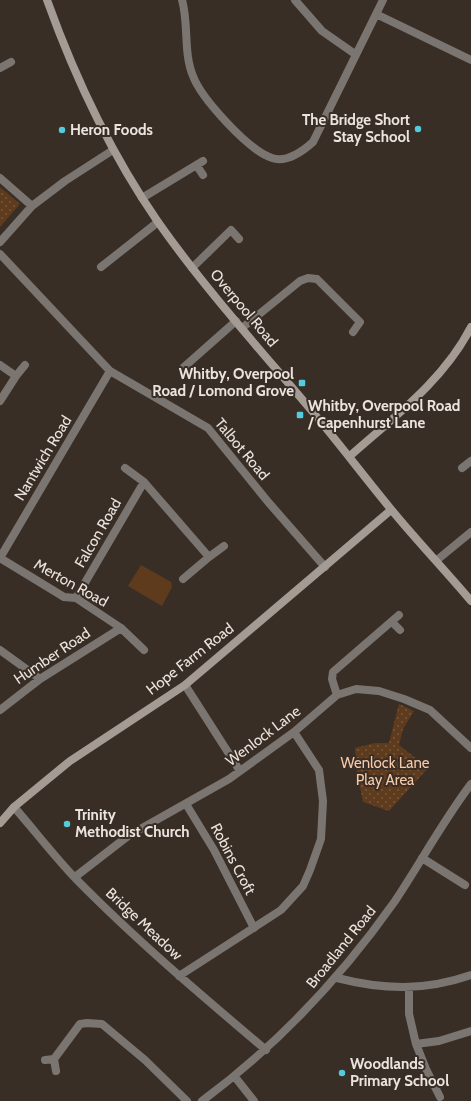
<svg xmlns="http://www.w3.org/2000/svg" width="471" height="1101" font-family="Cabin,sans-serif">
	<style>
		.grass { fill: #5f3b1e }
		.park { fill: url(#park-dots) }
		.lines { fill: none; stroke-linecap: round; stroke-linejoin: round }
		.street { stroke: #7b7571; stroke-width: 8 }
		.secondary { stroke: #a59b95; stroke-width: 8 }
		.poi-dot { fill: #53cbdb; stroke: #392e26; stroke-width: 1.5 }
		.labels { text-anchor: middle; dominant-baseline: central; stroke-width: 4; stroke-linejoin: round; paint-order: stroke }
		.poi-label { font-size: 15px; font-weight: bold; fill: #eae3de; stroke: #392e26; text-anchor: start }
		.street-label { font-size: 15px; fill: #eae3de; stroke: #392e26 }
		.park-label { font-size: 15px; fill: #f8c9a6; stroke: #392e26 }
	</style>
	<defs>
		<pattern id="park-dots" width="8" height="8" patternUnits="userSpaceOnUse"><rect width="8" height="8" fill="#5f3b1e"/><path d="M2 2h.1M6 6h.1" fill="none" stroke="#76573e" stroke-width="1.8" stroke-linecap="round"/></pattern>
	</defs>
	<rect width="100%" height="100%" fill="#392e26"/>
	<path class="grass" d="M 141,565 L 171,582 L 172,587 L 162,606 L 128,586 Z"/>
	<path class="park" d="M 0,187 L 20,204 L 0,227 Z
		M 399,704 L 414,711 L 403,729 L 399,745 L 428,768 L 389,811 L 363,802 L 356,766 L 355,748 L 375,743 L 389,743 Z"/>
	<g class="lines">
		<path class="street" d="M 182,0 C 189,24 183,52 193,76 C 201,98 249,151 272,158 C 287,163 303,151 313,142 L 383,0
			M 295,0 L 322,31 L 355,54
			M 376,14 L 471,60
			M 0,68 L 11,62
			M 197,166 L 203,175
			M 0,178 L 32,206
			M 142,198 L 203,161
			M 0,242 L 32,206 L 65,181 L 113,150
			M 0,254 L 110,371 L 208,428 L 269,503 L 325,567
			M 101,267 L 158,222
			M 192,268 L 231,230 L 239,239
			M 242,328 L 300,281 L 308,278 L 317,279 L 360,322 L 353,332
			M 0,365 L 16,376 L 0,401
			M 184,367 L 236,321
			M 16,376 L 25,365
			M 125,468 L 144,482
			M 462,468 L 471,461
			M 0,558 L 110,371
			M 0,558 L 64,597 L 76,598 L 121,628 L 144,650
			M 437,560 L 471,532
			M 183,579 L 209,557
			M 76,598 L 144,482 L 209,557 L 224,546
			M 392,622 L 400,630
			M 0,650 L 40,679
			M 185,685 L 240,771
			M 337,695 L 332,679 L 333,672 L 399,615
			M 0,710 L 40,679 L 121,628
			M 186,804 L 214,850 L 254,928
			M 14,807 C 35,831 54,856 76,879 C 136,940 201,995 266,1050
			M 422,858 L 465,885
			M 75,877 L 128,836 L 229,779 L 294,732 L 337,695 L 356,689 L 379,691 L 404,699 L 430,710 L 471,748
			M 179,976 L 281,910 L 303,886 L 310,870 L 321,839 L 323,801 L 319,770 L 294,732
			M 337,978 C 384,990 425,991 471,975
			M 409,988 L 409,1014 L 416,1044 L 439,1041 L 471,1031
			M 416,1044 L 426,1069 L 440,1097
			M 45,1060 L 54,1059
			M 56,1071 L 54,1059 L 80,1024 L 87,1023 L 102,1024 L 145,1060 L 187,1101
			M 235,1077 L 254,1101
			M 202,1101 C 279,1044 340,979 395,901 C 421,862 443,821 471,784"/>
		<path class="secondary" d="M 47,0 C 75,78 111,154 158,222 C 203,286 256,345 306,404 C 335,438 362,474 390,508 C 416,540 445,570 471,601
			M 350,456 C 394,417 444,380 471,327
			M 0,823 L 14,807 L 70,761 L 185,685 L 391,510"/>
	</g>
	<g class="poi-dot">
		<circle cx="418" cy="129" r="4"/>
		<circle cx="62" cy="130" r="4"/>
		<rect x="298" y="379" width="8" height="8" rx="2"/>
		<rect x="296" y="411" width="8" height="8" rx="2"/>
		<circle cx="67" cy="824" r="4"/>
		<circle cx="342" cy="1073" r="4"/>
	</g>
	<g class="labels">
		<g class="poi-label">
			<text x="410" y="120" text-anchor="end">The Bridge Short<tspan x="410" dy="17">Stay School</tspan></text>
			<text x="70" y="130">Heron Foods</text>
			<text x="294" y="374" text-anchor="end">Whitby, Overpool<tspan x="294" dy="17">Road / Lomond Grove</tspan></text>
			<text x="308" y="406">Whitby, Overpool Road<tspan x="308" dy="17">/ Capenhurst Lane</tspan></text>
			<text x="75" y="815">Trinity<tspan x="75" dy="17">Methodist Church</tspan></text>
			<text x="350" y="1064">Woodlands<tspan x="350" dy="17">Primary School</tspan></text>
		</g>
		<g class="street-label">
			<text transform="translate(244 308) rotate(50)">Overpool Road</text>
			<text transform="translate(242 449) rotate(50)">Talbot Road</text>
			<text transform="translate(43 458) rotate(-59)">Nantwich Road</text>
			<text transform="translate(98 533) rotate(-60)">Falcon Road</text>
			<text transform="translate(71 583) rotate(29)">Merton Road</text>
			<text transform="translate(52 656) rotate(-34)">Humber Road</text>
			<text transform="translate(190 659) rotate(-38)">Hope Farm Road</text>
			<text transform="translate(263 736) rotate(-37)">Wenlock Lane</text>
			<text transform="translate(233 859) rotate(62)">Robins Croft</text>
			<text transform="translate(144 924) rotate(43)">Bridge Meadow</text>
			<text transform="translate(341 947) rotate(-51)">Broadland Road</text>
		</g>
		<g class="park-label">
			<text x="385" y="763">Wenlock Lane<tspan x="385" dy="17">Play Area</tspan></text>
		</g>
	</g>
</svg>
